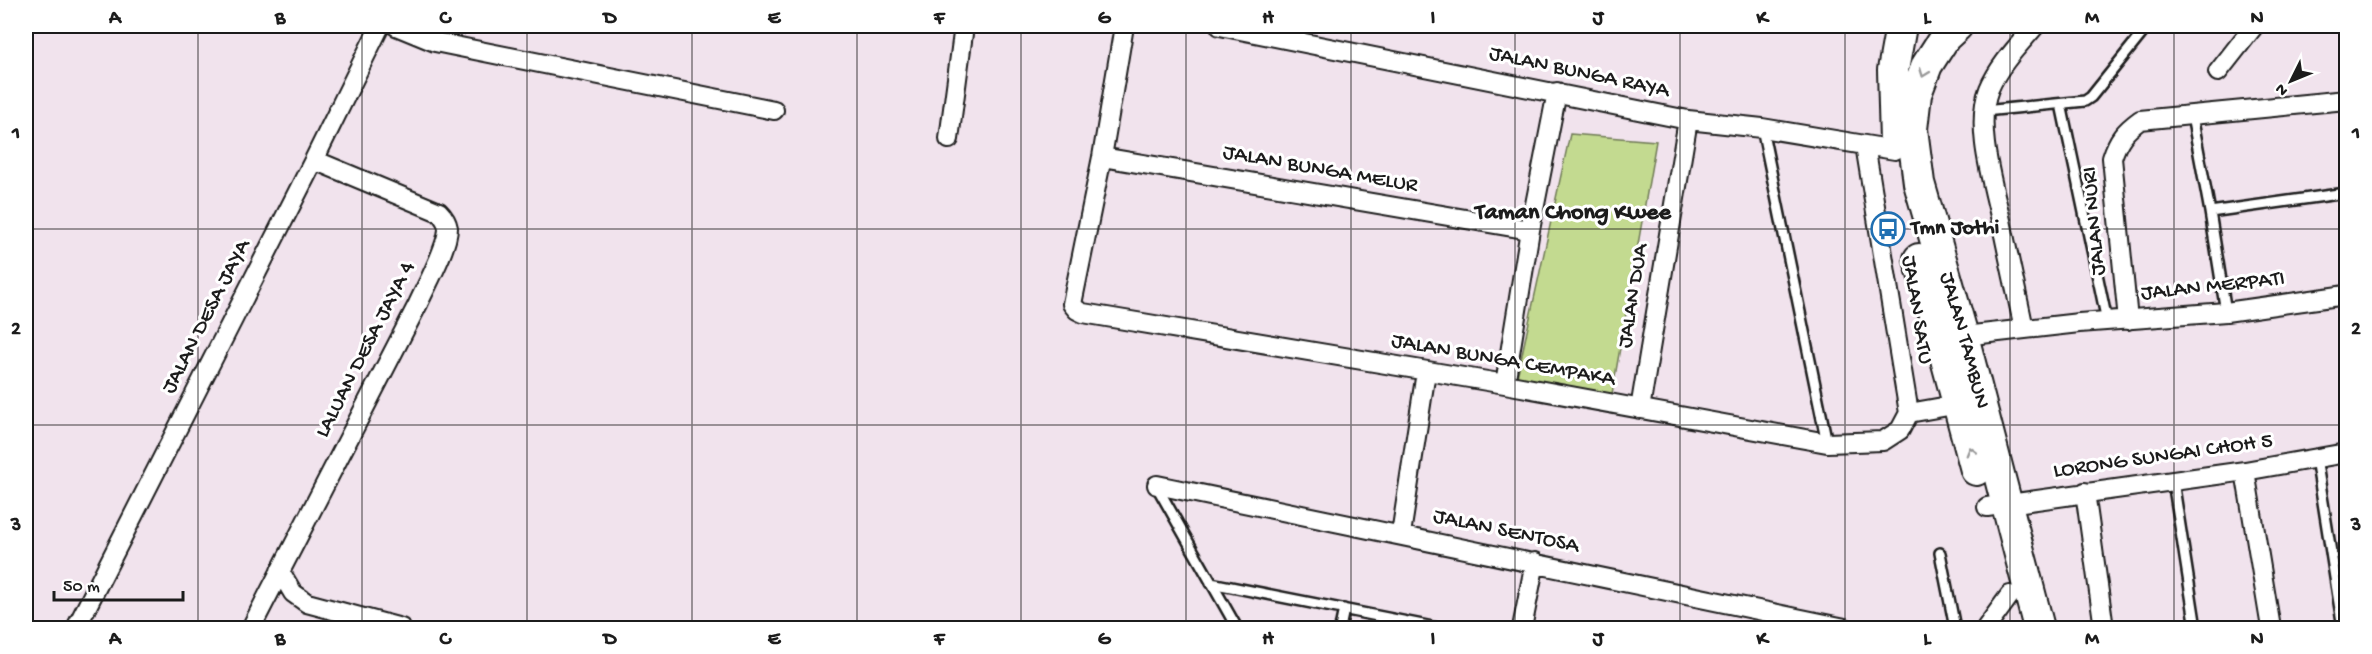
<svg xmlns="http://www.w3.org/2000/svg" width="2372" height="654" font-family="'Gochi Hand',sans-serif">
	<style>
		.green { fill: #c3da90; stroke: #707b56; stroke-width: 1.5 }
		.lines { fill: none; stroke-linecap: round; stroke-linejoin: round }
		.service-casing { stroke: #1c1c1c; stroke-width: 14 }
		.minor-casing { stroke: #1c1c1c; stroke-width: 22 }
		.primary-casing { stroke: #1c1c1c; stroke-width: 34 }
		.service { stroke: #fff; stroke-width: 9 }
		.minor { stroke: #fff; stroke-width: 18 }
		.primary { stroke: #fff; stroke-width: 30 }
		.oneway { stroke: #999 }
		.grid { fill: none; stroke: #1c1c1c; stroke-width: 1.5; stroke-opacity: 0.55 }
		.labels { text-anchor: middle; dominant-baseline: central; stroke-width: 6; stroke-linejoin: round; paint-order: stroke }
		.street-label { font-size: 22px; fill: #1c1c1c; stroke: #fff }
		.poi-label { font-size: 22px; font-weight: bold; fill: #1c1c1c; stroke: #fff; text-anchor: start }
		.neighbourhood-label { font-size: 24px; font-weight: bold; fill: #1c1c1c; stroke: #fff }
		.neatline { fill: none; stroke: #1c1c1c; stroke-width: 2 }
		.grid-label { font-size: 20px; text-anchor: middle; font-weight: bold; fill: #1c1c1c }
	</style>
	<rect width="100%" height="100%" fill="#f1e3ed"/>
	<filter id="ink" filterUnits="userSpaceOnUse"><feTurbulence type="fractalNoise" baseFrequency=".0167" numOctaves="2"/><feDisplacementMap in="SourceGraphic" scale="12" xChannelSelector="R" yChannelSelector="G"/><feConvolveMatrix kernelMatrix="1 2 1 2 8 2 1 2 1" color-interpolation-filters="sRGB"/></filter>
	<g filter="url(#ink)">
		<path class="green" d="M 1570,134 L 1656,141 L 1612,394 L 1517,377 Z"/>
		<g class="lines">
			<defs>
				<path id="service" d="M 2061,104 L 2107,321
					M 1984,111 L 2085,101 L 2091,97 L 2148,26
					M 2192,116 L 2210,212 L 2226,312
					M 1762,128 L 1827,443
					M 2210,212 L 2346,193
					M 2316,458 L 2343,628
					M 2173,481 L 2196,628
					M 1156,485 L 1237,628
					M 1940,553 L 1955,628
					M 1211,583 L 1438,628
					M 1340,628 L 1344,609"/>
				<path id="minor" d="M 396,26 L 435,42 L 774,110
					M 1124,26 L 1102,157 L 1072,304 L 1077,310 L 1083,313 L 1505,384 L 1827,443 L 1883,441 L 1900,430 L 1909,413
					M 1220,26 L 1688,120 L 1762,128 L 1895,150
					M 2218,72 L 2254,26
					M 949,139 L 964,26
					M 1865,145 L 1909,413 L 1965,403
					M 1102,157 L 1530,230
					M 2128,320 L 2112,158 C 2118,139 2125,131 2140,120 L 2346,100
					M 2024,329 C 2017,294 2009,260 2002,225 C 1994,187 1974,127 1989,89 C 1999,65 2019,45 2035,26
					M 1955,337 L 2079,323 L 2226,312 L 2346,295
					M 1505,384 L 1530,230 L 1557,92
					M 1640,409 L 1688,120
					M 2245,471 L 2271,628
					M 1157,485 L 1845,628
					M 2085,492 L 2104,628
					M 1987,507 L 2245,471 L 2346,453
					M 1401,534 L 1426,372
					M 280,571 L 293,593 L 307,603 L 401,628
					M 76,628 L 314,160 L 380,26
					M 251,628 L 418,304 C 426,286 448,247 448,228 C 447,222 443,216 439,212 L 314,160
					M 1522,628 L 1535,562
					M 1986,628 L 2010,595"/>
				<g id="primary">
					<path id="s1" d="M 1957,26 L 1945,37 L 1927,65 L 1916,94 L 1912,129 L 1919,183 L 1963,336 L 2039,628"/>
					<path d="M 1895,142 L 1893,70 L 1901,26"/>
					<path d="M 1919,259 L 1976,470"/>
				</g>
			</defs>
			<use href="#service" class="service-casing"/>
			<use href="#minor" class="minor-casing"/>
			<use href="#primary" class="primary-casing"/>
			<use href="#service" class="service"/>
			<use href="#minor" class="minor"/>
			<use href="#primary" class="primary"/>
		</g>
		<defs><path id="oneway-chevron" d="M-2-3.5L2.5 0L-2 3.5" fill="none" stroke-width="1.6" stroke-linecap="round" stroke-linejoin="round" transform="scale(1.5)"/></defs>
		<g class="oneway">
			<use href="#oneway-chevron" transform="translate(1924 73) rotate(111)"/>
			<use href="#oneway-chevron" transform="translate(1971 451) rotate(-106)"/>
		</g>
	</g>
	<path class="grid" d="M 198,26 L 198,628M 362,26 L 362,628M 527,26 L 527,628M 692,26 L 692,628M 857,26 L 857,628M 1021,26 L 1021,628M 1186,26 L 1186,628M 1351,26 L 1351,628M 1515,26 L 1515,628M 1680,26 L 1680,628M 1845,26 L 1845,628M 2010,26 L 2010,628M 2174,26 L 2174,628M 26,229 L 2346,229M 26,425 L 2346,425"/>
	<defs>
		<symbol id="bus-ring" viewBox="-11 -11 22 22"><circle r="9.5" fill="#fff" stroke="#1f6fb2" stroke-width="1.5"/><path d="M-5-6H5V4H4V6H2V4H-2V6H-4V4H-5ZM-3.5-4V0h7V-4ZM-3.5 1.2v1.5H-2V1.2ZM2 1.2v1.5H3.5V1.2Z" fill="#1f6fb2"/></symbol>
	</defs>
	<g fill-rule="evenodd">
		<use href="#bus-ring" x="1869" y="210" width="38" height="38"/>
	</g>
	<g class="labels">
		<g class="street-label">
			<text transform="translate(1579 73) rotate(12)">JALAN BUNGA RAYA</text>
			<text transform="translate(1320 170) rotate(10)">JALAN BUNGA MELUR</text>
			<text transform="translate(2095 221) rotate(-95)">JALAN NURI</text>
			<text transform="translate(2213 287) rotate(-6)">JALAN MERPATI</text>
			<text transform="translate(1634 296) rotate(-81)">JALAN DUA</text>
			<text transform="translate(1916 310) rotate(81)">JALAN SATU</text>
			<text transform="translate(207 317) rotate(-63)">JALAN DESA JAYA</text>
			<text stroke="none"><textPath href="#s1" startOffset="334">JALAN TAMBUN</textPath></text>
			<text transform="translate(366 350) rotate(-63)">LALUAN DESA JAYA 4</text>
			<text transform="translate(1503 361) rotate(10)">JALAN BUNGA CEMPAKA</text>
			<text transform="translate(2163 457) rotate(-8)">LORONG SUNGAI CHOH 5</text>
			<text transform="translate(1506 532) rotate(12)">JALAN SENTOSA</text>
		</g>
		<g class="poi-label">
			<text x="1911" y="229">Tmn Jothi</text>
		</g>
		<g class="neighbourhood-label">
			<text x="1573" y="213">Taman Chong Kwee</text>
		</g>
	</g>
	<rect width="2372" height="654" fill="none" stroke="#fff" stroke-width="66"/>
	<g transform="translate(2291 81) rotate(227)" stroke="#ffffff" stroke-width="4.5" paint-order="stroke">
	<path d="M0-4.5L10 22L0 15L-10 22Z" fill="#1c1c1c"/>
	<text y="-9" font-size="16" font-weight="bold" text-anchor="middle" fill="#1c1c1c">N</text>
	</g>
	<path d="M54 591v9h129v-9" fill="none" stroke="#1c1c1c" stroke-width="3"/>
	<text x="63" y="591" font-size="18" fill="#1c1c1c" stroke="#ffffff" stroke-width="4.5" paint-order="stroke">50 m</text>
	<rect x="33" y="33" width="2306" height="588" class="neatline"/>
	<g class="grid-label">
		<text x="115" y="23">A</text>
		<text x="280" y="23">B</text>
		<text x="445" y="23">C</text>
		<text x="610" y="23">D</text>
		<text x="774" y="23">E</text>
		<text x="939" y="23">F</text>
		<text x="1104" y="23">G</text>
		<text x="1268" y="23">H</text>
		<text x="1433" y="23">I</text>
		<text x="1598" y="23">J</text>
		<text x="1762" y="23">K</text>
		<text x="1927" y="23">L</text>
		<text x="2092" y="23">M</text>
		<text x="2257" y="23">N</text>
		<text x="16" y="138">1</text>
		<text x="2356" y="138">1</text>
		<text x="16" y="334">2</text>
		<text x="2356" y="334">2</text>
		<text x="16" y="530">3</text>
		<text x="2356" y="530">3</text>
		<text x="115" y="644">A</text>
		<text x="280" y="644">B</text>
		<text x="445" y="644">C</text>
		<text x="610" y="644">D</text>
		<text x="774" y="644">E</text>
		<text x="939" y="644">F</text>
		<text x="1104" y="644">G</text>
		<text x="1268" y="644">H</text>
		<text x="1433" y="644">I</text>
		<text x="1598" y="644">J</text>
		<text x="1762" y="644">K</text>
		<text x="1927" y="644">L</text>
		<text x="2092" y="644">M</text>
		<text x="2257" y="644">N</text>
	</g>
</svg>
